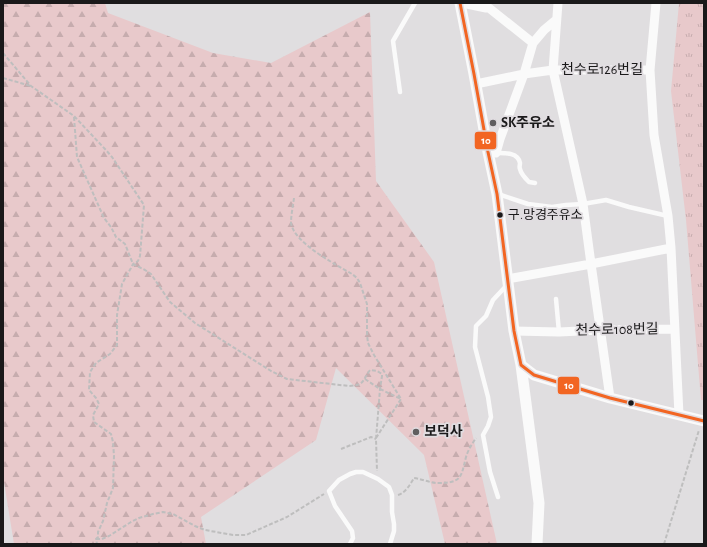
<svg xmlns="http://www.w3.org/2000/svg" width="707" height="547" font-family="'Alegreya Sans','Noto Sans KR',sans-serif">
	<style>
		.forest { fill: url(#forest-firs) }
		.park { fill: url(#park-tufts) }
		.lines { fill: none; stroke-linecap: round; stroke-linejoin: round }
		.path { stroke: #bebebe; stroke-width: 2; stroke-dasharray: 4 2; stroke-linecap: butt }
		.service { stroke: #fafafa; stroke-width: 4.5 }
		.minor { stroke: #fafafa; stroke-width: 9 }
		.tertiary { stroke: #fafafa; stroke-width: 11 }
		.bus-1-casing { stroke: #e1dde1; stroke-width: 6 }
		.bus-1 { stroke: #f26522; stroke-width: 3 }
		.poi-dot { fill: #5f5e5f; stroke: #e1dde1; stroke-width: 1.5 }
		.bus-dot { fill: #1a191a; stroke: #e1dde1; stroke-width: 1.5 }
		.labels { text-anchor: middle; dominant-baseline: central; stroke-width: 3.5; stroke-linejoin: round; paint-order: stroke }
		.bus-label { font-size: 13px; fill: #1a191a; stroke: #e1dde1; text-anchor: start }
		.street-label { font-size: 14px; fill: #1a191a; stroke: #e1dde1 }
		.poi-label { font-size: 14px; font-weight: bold; fill: #1a191a; stroke: #e1dde1; text-anchor: start }
		.line-badge { stroke: #e1dde1; stroke-width: 1.5 }
		.badge-label { font-size: 11px; text-anchor: middle; font-weight: bold; fill: #fff }
	</style>
	<defs>
		<pattern id="forest-firs" width="22" height="20" patternUnits="userSpaceOnUse"><rect width="22" height="20" fill="#e8c9cb"/><path d="M5 1l3.5 6h-7zM16 11l3.5 6h-7z" fill="#c6acae"/></pattern>
		<pattern id="park-tufts" width="24" height="20" patternUnits="userSpaceOnUse"><rect width="24" height="20" fill="#e8c9cb"/><path d="M3 7l-1-3M5 7V3M7 7l1-3M15 17l-1-3M17 17v-4M19 17l1-3" fill="none" stroke="#c6acae"/></pattern>
	</defs>
	<rect width="100%" height="100%" fill="#e0dee0"/>
	<path class="forest" d="M 3,3 L 105,3 L 108,13 L 213,53 L 271,63 L 370,12 L 376,181 L 434,262 L 497,544 L 445,544 L 424,455 L 336,368 L 316,440 L 201,517 L 206,544 L 14,544 L 3,476 Z"/>
	<path class="park" d="M 679,3 L 704,3 L 704,400 L 701,400 L 686,220 L 671,91 Z"/>
	<g class="lines">
		<path class="path" d="M 3,53 L 31,86 L 74,116 L 105,149 L 112,157 L 144,205 L 140,256 L 138,261 L 133,264 L 131,268 L 122,284 L 117,315 L 117,345 L 110,354 L 96,363 L 90,372 L 89,390 L 96,398 L 99,404 L 93,415 L 94,422 L 111,434 L 113,442 L 114,456 L 113,488 L 107,503 L 103,521 L 98,532 L 98,537 L 96,539 L 97,544
			M 3,78 L 31,86
			M 74,117 L 77,157 L 104,218 L 111,227 L 116,237 L 125,244 L 133,264 L 145,270 L 151,274 L 170,302 L 195,323 L 271,371 L 287,379 L 349,386 C 365,385 362,381 370,370 L 377,371 L 382,374 L 382,376 L 380,389 L 376,439 L 377,471
			M 294,198 C 293,206 291,215 291,223 C 294,243 335,264 352,274 L 357,278 L 360,283 L 367,304 L 367,335 L 368,343 L 374,355 L 401,399
			M 365,379 L 380,389 L 401,399
			M 376,438 L 401,399
			M 341,449 L 371,437 L 376,439
			M 398,495 C 405,493 410,485 414,478 C 422,479 430,483 438,483 C 462,483 461,477 466,457 C 468,450 472,444 476,438
			M 96,539 L 102,539 L 109,536 L 131,522 L 139,518 L 153,514 L 163,512 L 173,514 L 195,526 L 205,530 L 233,535 L 246,535 L 287,517 L 324,494
			M 664,544 L 699,430"/>
		<path class="service" d="M 400,92 L 393,41 L 415,3
			M 495,153 C 504,153 518,152 520,163 C 520,165 519,167 520,169 C 521,174 526,179 529,182 L 535,183
			M 498,194 L 528,204 L 552,207 L 566,205 L 583,204 L 606,200 L 629,207 L 668,216
			M 556,299 L 559,332
			M 498,497 L 490,472 L 483,435 L 488,426 L 491,417 L 488,397 L 475,347 L 476,326 L 486,316 L 493,300 L 507,285
			M 350,544 L 353,538 L 352,531 L 335,506 L 329,491 L 339,480 L 350,474 L 356,472 L 363,472 L 378,479 L 389,487 L 392,495 L 392,512 L 394,524 L 394,531 L 390,544"/>
		<path class="minor" d="M 462,3 L 486,8 L 489,8 L 533,43
			M 558,3 L 553,70 L 583,204 L 591,264 L 671,248
			M 656,3 L 650,70 L 654,135 L 668,216 L 671,248 L 679,415
			M 476,84 L 524,74 L 553,70 L 650,70
			M 496,153 L 500,139 L 524,74 L 533,43 L 544,30 L 556,20
			M 507,279 L 591,264 L 610,398
			M 514,331 L 559,332 L 601,330 L 675,329"/>
		<path class="tertiary" d="M 460,3 L 474,74 L 488,152 L 497,194 L 514,331 L 521,365 L 534,375 L 610,398 L 704,421
			M 521,365 L 539,503 L 537,544"/>
		<defs>
			<path id="bus-1" d="M 460,3 L 474,74 L 488,152 L 497,194 L 514,331 L 521,365 L 534,375 L 610,398 L 704,421"/>
		</defs>
		<use href="#bus-1" class="bus-1-casing"/>
		<use href="#bus-1" class="bus-1"/>
	</g>
	<g class="poi-dot">
		<circle cx="493" cy="123" r="4"/>
		<circle cx="416" cy="432" r="4"/>
	</g>
	<g class="bus-dot">
		<circle cx="500" cy="215" r="3.5"/>
		<circle cx="631" cy="403" r="3.5"/>
	</g>
	<g class="labels">
		<g class="bus-label">
			<text x="508" y="215">구.망경주유소</text>
		</g>
		<g class="street-label">
			<text x="602" y="70">천수로126번길</text>
			<text transform="translate(617 330) rotate(-1)">천수로108번길</text>
		</g>
		<g class="poi-label">
			<text x="501" y="123">SK주유소</text>
			<text x="424" y="432">보덕사</text>
		</g>
	</g>
	<g class="line-badge">
		<rect x="474" y="131" width="23" height="19" rx="4" fill="#f26522"/>
		<rect x="557" y="376" width="23" height="19" rx="4" fill="#f26522"/>
	</g>
	<g class="badge-label">
		<text x="486" y="144">10</text>
		<text x="569" y="389">10</text>
	</g>
	<rect width="707" height="547" fill="none" stroke="#1a191a" stroke-width="8"/>
</svg>
